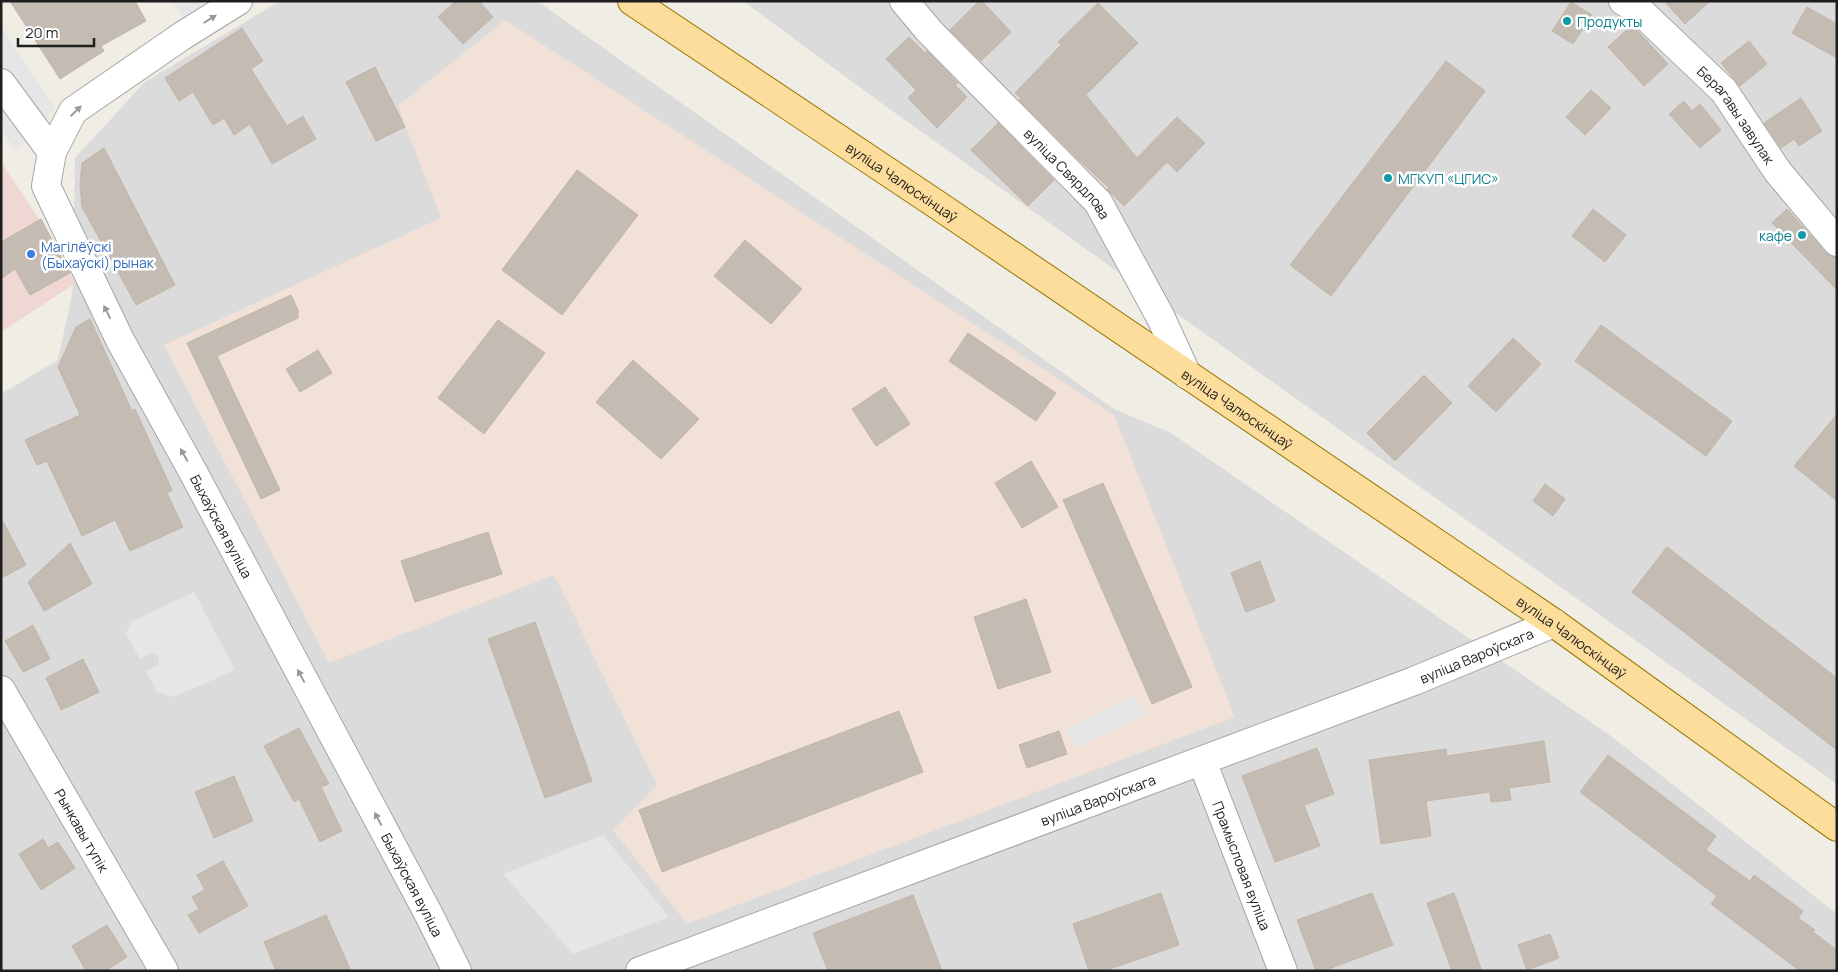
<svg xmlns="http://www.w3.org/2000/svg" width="1838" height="972" font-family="Manrope,sans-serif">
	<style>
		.residential { fill: #dcdbdb }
		.commercial { fill: #f0d7d3 }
		.military { fill: #f1e1d7 }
		.parking { fill: #e6e6e6 }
		.building { fill: #c4bcb3; stroke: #c1b5a6 }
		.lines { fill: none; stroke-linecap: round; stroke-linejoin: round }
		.minor-casing { stroke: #a5a5a5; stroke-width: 30 }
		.major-casing { stroke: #987600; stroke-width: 30 }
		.minor { stroke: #fff; stroke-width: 28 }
		.major { stroke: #fcdd9c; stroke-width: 28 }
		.oneway { fill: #9a9a9a }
		.culture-dot { fill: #0f9aa8; stroke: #fff; stroke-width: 2 }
		.shop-dot { fill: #3f7fe0; stroke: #fff; stroke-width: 2 }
		.labels { text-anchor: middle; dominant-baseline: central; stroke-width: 5; stroke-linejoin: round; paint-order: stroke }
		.culture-label { font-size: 14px; fill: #0d838f; stroke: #fff; text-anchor: start }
		.street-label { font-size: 14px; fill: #1e1e1e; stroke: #fff }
		.shop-label { font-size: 14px; fill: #366cbe; stroke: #fff; text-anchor: start }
	</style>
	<rect width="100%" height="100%" fill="#efede4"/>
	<path class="residential" d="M 280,1 L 537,1 L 1114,409 L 1171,433 L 1611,736 L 1837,914 L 1837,971 L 1,971 L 1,394 L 58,360 L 73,289 L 75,158 L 145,82 Z
		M 743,1 L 1837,1 L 1837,784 L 888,108 Z"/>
	<path class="commercial" d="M 1,162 L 43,225 L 76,283 L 1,332 Z"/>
	<path class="military" d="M 505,20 L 1114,415 L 1235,717 L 687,924 L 613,830 L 657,785 L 554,575 L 329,663 L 164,345 L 441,218 L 398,106 Z"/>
	<path class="parking" d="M 172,1 L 209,1 L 184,19 Z
		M 1,26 L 55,108 L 16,152 L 1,129 Z
		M 194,592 L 235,670 L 174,697 L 157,692 L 146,671 L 158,665 L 159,659 L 157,655 L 151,653 L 140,659 L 126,634 L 131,622 Z
		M 1135,695 L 1145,715 L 1074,748 L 1065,728 Z
		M 603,835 L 669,917 L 573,954 L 503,874 Z"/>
	<path class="building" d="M 10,1 L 135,1 L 146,21 L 101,46 L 104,51 L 60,79 Z
		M 456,1 L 479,1 L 493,17 L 463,44 L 438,17 Z
		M 979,1 L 982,1 L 1011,32 L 981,61 L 950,30 Z
		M 1664,1 L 1710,1 L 1685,24 Z
		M 1571,2 L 1592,15 L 1573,44 L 1552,31 Z
		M 1098,3 L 1138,43 L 1086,95 L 1137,158 L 1177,117 L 1205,143 L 1177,172 L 1167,162 L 1124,206 L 1107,189 L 1109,188 L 1076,157 L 1019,100 L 1021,99 L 1015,93 L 1061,45 L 1058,42 Z
		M 1807,7 L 1837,24 L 1837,58 L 1792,33 Z
		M 1632,25 L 1668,64 L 1644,86 L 1608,47 Z
		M 242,28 L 263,61 L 251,69 L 287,126 L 303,116 L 316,139 L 272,164 L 250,124 L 234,135 L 224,118 L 213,125 L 193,92 L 179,101 L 165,78 Z
		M 909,37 L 925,53 L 927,51 L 958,83 L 955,85 L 967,97 L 937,128 L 908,98 L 916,90 L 886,59 Z
		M 1749,41 L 1767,64 L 1740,86 L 1721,63 Z
		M 1446,61 L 1485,91 L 1331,296 L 1290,265 Z
		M 375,67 L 405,127 L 376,141 L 346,82 Z
		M 1591,90 L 1611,108 L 1585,135 L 1566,117 Z
		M 1801,98 L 1822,131 L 1799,146 L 1794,139 L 1781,148 L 1764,123 Z
		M 1684,101 L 1692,111 L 1700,104 L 1721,130 L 1700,148 L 1669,114 Z
		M 998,123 L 1054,180 L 1028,206 L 971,150 Z
		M 104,148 L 175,285 L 136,305 L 82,207 L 80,184 L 82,163 Z
		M 577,170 L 638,215 L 562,315 L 502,270 Z
		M 1593,209 L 1626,235 L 1605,262 L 1572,236 Z
		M 1787,209 L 1825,252 L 1831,256 L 1837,257 L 1837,290 L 1772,223 Z
		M 41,219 L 70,273 L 30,295 L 15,269 L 1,279 L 1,242 Z
		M 745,240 L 802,289 L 771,324 L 714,276 Z
		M 291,295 L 298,310 L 298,318 L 217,356 L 280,490 L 261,499 L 187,343 Z
		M 90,319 L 132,411 L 135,409 L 172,490 L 167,493 L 183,527 L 130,551 L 115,520 L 82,536 L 47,461 L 37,465 L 25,440 L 80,415 L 58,367 L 76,327 Z
		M 498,320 L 545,353 L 484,434 L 438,398 Z
		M 1601,325 L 1732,421 L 1706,456 L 1575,361 Z
		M 968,333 L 1056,393 L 1036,421 L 949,361 Z
		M 1513,338 L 1541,364 L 1496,412 L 1468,386 Z
		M 318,350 L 332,373 L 300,392 L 286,369 Z
		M 633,360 L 699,419 L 661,459 L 596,402 Z
		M 1424,375 L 1452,403 L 1395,461 L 1367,433 Z
		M 885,387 L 910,424 L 876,446 L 852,409 Z
		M 1837,414 L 1837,501 L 1794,466 Z
		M 1031,461 L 1058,507 L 1022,528 L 995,483 Z
		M 1103,483 L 1192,687 L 1152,704 L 1063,500 Z
		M 1545,484 L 1565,499 L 1553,516 L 1533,501 Z
		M 1,518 L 26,565 L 1,578 Z
		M 488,532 L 502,574 L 415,602 L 401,561 Z
		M 70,543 L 92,584 L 44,611 L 28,582 Z
		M 1667,547 L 1837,678 L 1837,750 L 1632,592 Z
		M 1260,561 L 1275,601 L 1246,612 L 1231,573 Z
		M 1026,599 L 1051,672 L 998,689 L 974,617 Z
		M 535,622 L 592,781 L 545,798 L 488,639 Z
		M 33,625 L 50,659 L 23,672 L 5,641 Z
		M 83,659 L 99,692 L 61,710 L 46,678 Z
		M 899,711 L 923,772 L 662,872 L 639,810 Z
		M 299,728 L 329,784 L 321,787 L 342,831 L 320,842 L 299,799 L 294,802 L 264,746 Z
		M 1059,731 L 1067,754 L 1027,768 L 1019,745 Z
		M 1544,741 L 1550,782 L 1509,788 L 1511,800 L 1491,802 L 1490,792 L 1426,801 L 1431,836 L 1381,844 L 1369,760 L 1446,749 L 1447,756 Z
		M 1317,748 L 1334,794 L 1304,805 L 1320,846 L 1275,862 L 1242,776 Z
		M 1608,755 L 1716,836 L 1706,850 L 1750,881 L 1754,875 L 1803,911 L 1798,918 L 1815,930 L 1813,932 L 1837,950 L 1837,971 L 1800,971 L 1711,904 L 1717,896 L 1580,792 Z
		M 234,776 L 253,821 L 214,838 L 195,792 Z
		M 43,839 L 48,848 L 58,842 L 75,868 L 41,890 L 19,854 Z
		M 223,861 L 248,906 L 199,933 L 188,915 L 199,909 L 192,897 L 205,890 L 197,875 Z
		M 1161,893 L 1179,945 L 1104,971 L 1089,971 L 1073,924 Z
		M 1372,893 L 1393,945 L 1323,971 L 1316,971 L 1297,920 Z
		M 1454,893 L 1482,971 L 1452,971 L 1427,903 Z
		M 913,895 L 942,971 L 828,971 L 813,933 Z
		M 326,915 L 351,971 L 276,971 L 264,942 Z
		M 107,925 L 127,957 L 105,971 L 86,971 L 72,946 Z
		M 1550,934 L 1559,958 L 1527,970 L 1518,945 Z"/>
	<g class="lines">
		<defs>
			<g id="minor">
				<path id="s1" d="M 238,1 L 182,36 L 73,111 L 52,152 L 46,186 L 120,340 L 192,470 L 428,913 L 457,971"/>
				<path id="s2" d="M 904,1 L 930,32 L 1098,202 L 1161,318 L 1187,375"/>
				<path id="s3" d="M 1623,1 L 1639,10 L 1724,91 L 1778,172 L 1837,242"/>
				<path d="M 1,83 L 52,152"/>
				<path id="s4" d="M 1,690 L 164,971"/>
				<path id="s5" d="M 1202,761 L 1283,971"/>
				<path id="s6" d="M 640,971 L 1414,681 L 1554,623"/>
			</g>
			<g id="major">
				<path id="s7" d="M 632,1 L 939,206 L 1554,623 L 1837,827"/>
			</g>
		</defs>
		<use href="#minor" class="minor-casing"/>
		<use href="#major" class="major-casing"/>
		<use href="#minor" class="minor"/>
		<use href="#major" class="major"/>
	</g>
	<defs><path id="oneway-solid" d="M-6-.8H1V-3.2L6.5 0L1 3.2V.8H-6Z" transform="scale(1.25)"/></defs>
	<g class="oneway">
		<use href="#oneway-solid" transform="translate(210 19) rotate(-32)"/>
		<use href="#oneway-solid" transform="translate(76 111) rotate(-44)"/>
		<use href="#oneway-solid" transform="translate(107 312) rotate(-116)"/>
		<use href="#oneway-solid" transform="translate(184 455) rotate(-119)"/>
		<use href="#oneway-solid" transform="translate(301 676) rotate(-118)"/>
		<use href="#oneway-solid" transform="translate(378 819) rotate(-118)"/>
	</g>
	<g class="culture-dot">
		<circle cx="1567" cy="21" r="5"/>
		<circle cx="1388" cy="178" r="5"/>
		<circle cx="1802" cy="235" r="5"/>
	</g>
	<circle class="shop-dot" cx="31" cy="254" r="5"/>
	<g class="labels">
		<g class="culture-label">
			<text x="1577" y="21">Продукты</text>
			<text x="1398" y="178">МГКУП «ЦГИС»</text>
			<text x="1792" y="235" text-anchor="end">кафе</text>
		</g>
		<g class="street-label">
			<text stroke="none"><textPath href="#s3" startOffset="162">Берагавы завулак</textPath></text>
			<text stroke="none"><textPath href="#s2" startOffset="238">вуліца Свярдлова</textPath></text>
			<text stroke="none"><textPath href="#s7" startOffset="325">вуліца Чалюскінцаў</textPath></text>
			<text stroke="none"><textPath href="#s7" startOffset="730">вуліца Чалюскінцаў</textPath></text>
			<text stroke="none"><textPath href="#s1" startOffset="662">Быхаўская вуліца</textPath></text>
			<text stroke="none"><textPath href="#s7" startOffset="1135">вуліца Чалюскінцаў</textPath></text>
			<text stroke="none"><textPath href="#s6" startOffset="894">вуліца Вароўскага</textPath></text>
			<text stroke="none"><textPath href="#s6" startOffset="489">вуліца Вароўскага</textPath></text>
			<text stroke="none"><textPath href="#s4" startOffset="162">Рынкавы тупік</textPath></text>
			<text stroke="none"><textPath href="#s5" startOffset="112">Прамысловая вуліца</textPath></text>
			<text stroke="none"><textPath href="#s1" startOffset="1068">Быхаўская вуліца</textPath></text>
		</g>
		<g class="shop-label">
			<text x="41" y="246">Магілёўскі<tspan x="41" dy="16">(Быхаўскі) рынак</tspan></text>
		</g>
	</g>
	<rect width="1838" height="972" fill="none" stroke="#1e1e1e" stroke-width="5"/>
	<path d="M18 38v8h76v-8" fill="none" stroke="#1e1e1e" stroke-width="2.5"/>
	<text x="25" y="38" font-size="15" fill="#1e1e1e" stroke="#ffffff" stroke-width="4" paint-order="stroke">20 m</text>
</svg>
